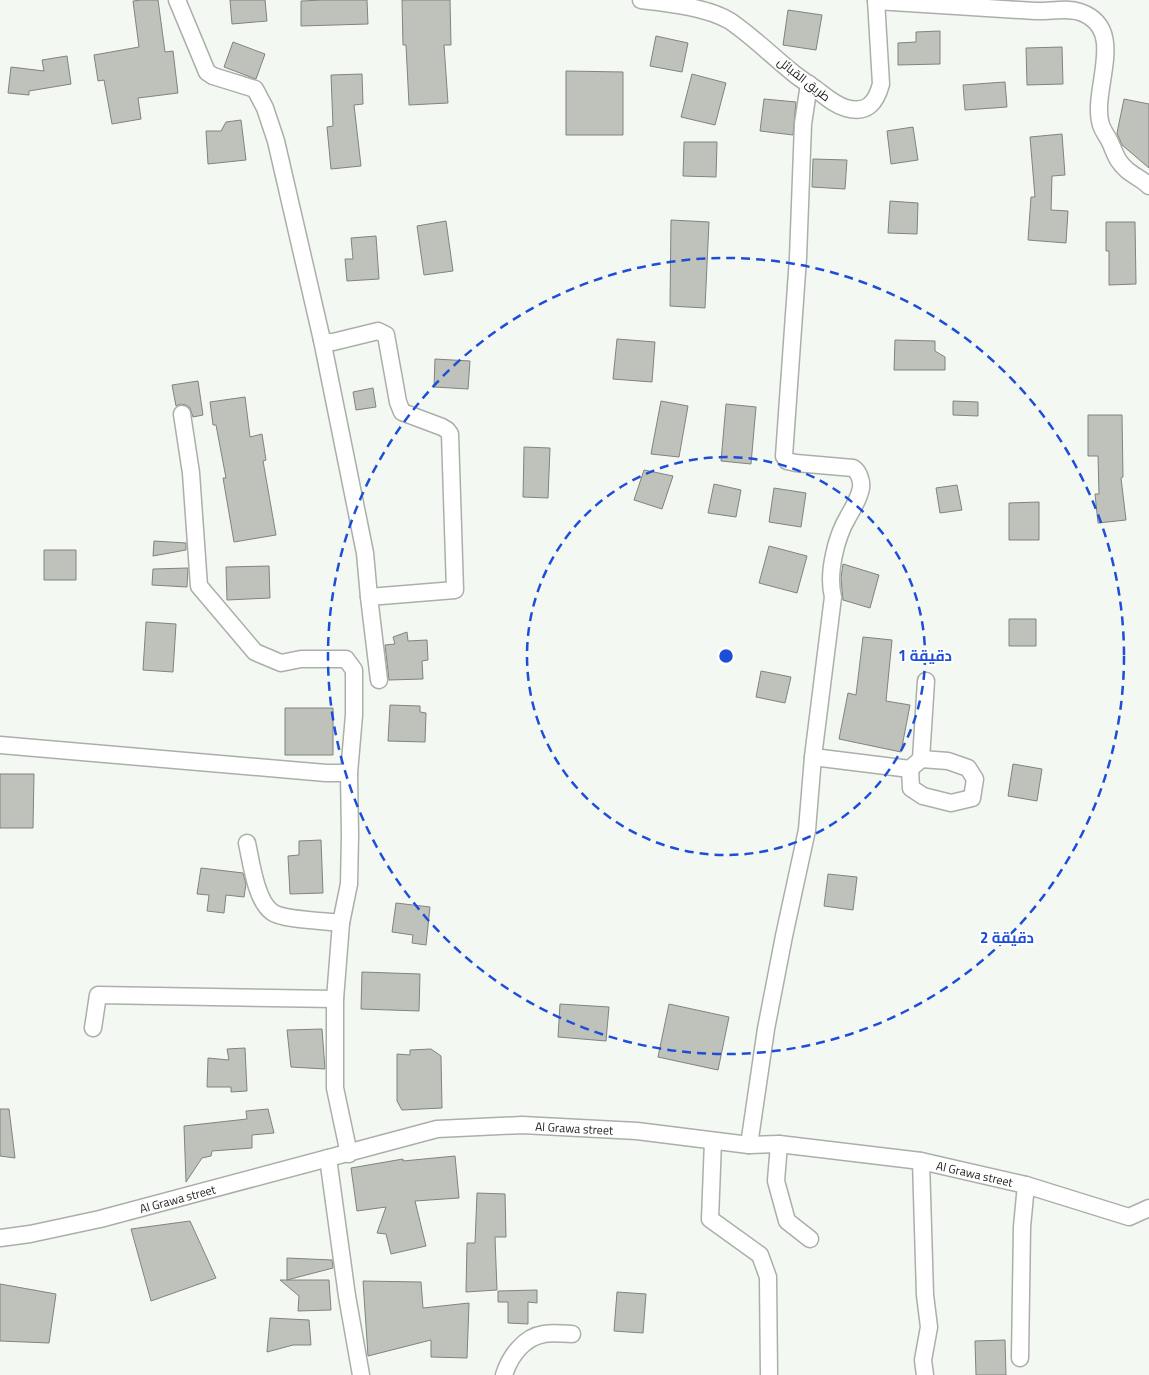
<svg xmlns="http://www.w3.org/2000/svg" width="1149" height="1375" font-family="'Titillium Web',Cairo,sans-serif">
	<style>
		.building { fill: #bec2bb; stroke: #80847e }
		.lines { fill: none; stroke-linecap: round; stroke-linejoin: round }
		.minor-casing { stroke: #abafa9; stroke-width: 19 }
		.minor { stroke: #fff; stroke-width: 16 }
		.ring { fill: none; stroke: #1d4ed8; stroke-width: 2.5; stroke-dasharray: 9 6 }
		.labels { text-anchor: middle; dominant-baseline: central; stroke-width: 4; stroke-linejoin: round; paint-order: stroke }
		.street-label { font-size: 12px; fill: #20221f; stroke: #fff }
		.centre { fill: #1d4ed8; stroke: #fff; stroke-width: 2.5 }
		.ring-label { font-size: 15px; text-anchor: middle; font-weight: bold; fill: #1d4ed8; stroke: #fff; stroke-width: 4; stroke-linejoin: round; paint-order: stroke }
	</style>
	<rect width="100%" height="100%" fill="#f4f8f2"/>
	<path class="building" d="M 141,0 L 158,0 L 165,52 L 173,51 L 178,93 L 138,98 L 141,119 L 112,124 L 104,80 L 98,81 L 94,55 L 139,47 L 133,1 Z
		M 230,0 L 265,0 L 267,21 L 232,24 Z
		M 323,0 L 367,0 L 368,24 L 301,26 L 301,1 Z
		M 402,0 L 450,0 L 451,45 L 444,45 L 448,103 L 409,105 L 406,45 L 403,45 Z
		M 788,10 L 822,15 L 816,50 L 783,45 Z
		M 940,31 L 940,64 L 898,65 L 898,43 L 916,42 L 916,32 Z
		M 656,36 L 688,43 L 682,72 L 650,66 Z
		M 233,42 L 265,54 L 256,79 L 224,67 Z
		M 1062,47 L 1063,84 L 1027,85 L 1026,48 Z
		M 67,56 L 71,84 L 29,91 L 29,95 L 8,93 L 11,67 L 44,71 L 42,60 Z
		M 566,71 L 623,72 L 623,135 L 566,135 Z
		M 362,74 L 363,104 L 354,105 L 361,166 L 331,169 L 327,127 L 333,126 L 331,75 Z
		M 692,74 L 726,83 L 715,125 L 681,117 Z
		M 1005,82 L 1007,107 L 965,110 L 963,85 Z
		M 764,99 L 796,102 L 793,135 L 760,131 Z
		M 1124,99 L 1149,104 L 1149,168 L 1122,145 L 1117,133 Z
		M 241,120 L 246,160 L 208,164 L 206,131 L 221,131 L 226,122 Z
		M 913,127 L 918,160 L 891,164 L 887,131 Z
		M 1062,134 L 1065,175 L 1052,176 L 1051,210 L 1068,211 L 1066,243 L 1028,240 L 1031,197 L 1035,197 L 1030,137 Z
		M 684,142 L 717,142 L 716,177 L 683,176 Z
		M 813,159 L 847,160 L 845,189 L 812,187 Z
		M 890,201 L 918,203 L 917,234 L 888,233 Z
		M 671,220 L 709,222 L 705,308 L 670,306 Z
		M 446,221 L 453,271 L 424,275 L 417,226 Z
		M 1106,222 L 1135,222 L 1136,284 L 1109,285 L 1109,251 L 1106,251 Z
		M 376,236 L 379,279 L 347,281 L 345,259 L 353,259 L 351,238 Z
		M 617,339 L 655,342 L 652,382 L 613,379 Z
		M 895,340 L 935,341 L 935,351 L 945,357 L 945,370 L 894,370 Z
		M 435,359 L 470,361 L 468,389 L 434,387 Z
		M 198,381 L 203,415 L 193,417 L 190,408 L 186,405 L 181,404 L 176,406 L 172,385 Z
		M 373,388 L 376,407 L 356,410 L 353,392 Z
		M 245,397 L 250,437 L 262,434 L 266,460 L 263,461 L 276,535 L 234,542 L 223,478 L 226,478 L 216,425 L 213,425 L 210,402 Z
		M 661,401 L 688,406 L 679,457 L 651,454 Z
		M 953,401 L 978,402 L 978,416 L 953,415 Z
		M 726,404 L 756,407 L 751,464 L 721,461 Z
		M 1088,415 L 1122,415 L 1123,477 L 1121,478 L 1126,520 L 1098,523 L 1095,494 L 1099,494 L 1098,456 L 1088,456 Z
		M 524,447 L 550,448 L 548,498 L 523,497 Z
		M 644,470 L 673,476 L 662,509 L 634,500 Z
		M 714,484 L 741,490 L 736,517 L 708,513 Z
		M 957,485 L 962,510 L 940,513 L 936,488 Z
		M 774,488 L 806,493 L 801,527 L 769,522 Z
		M 1039,502 L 1039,540 L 1009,540 L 1009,503 Z
		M 154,541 L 186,543 L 186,550 L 153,556 Z
		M 769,546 L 807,556 L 797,593 L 759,583 Z
		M 44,550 L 76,550 L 76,580 L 44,580 Z
		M 843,564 L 879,575 L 870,608 L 843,600 L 841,578 Z
		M 269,566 L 270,598 L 227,600 L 226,567 Z
		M 188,568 L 187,587 L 152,585 L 153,569 Z
		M 1009,619 L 1036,619 L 1036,646 L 1009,646 Z
		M 146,622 L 176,624 L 173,672 L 143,670 Z
		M 407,632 L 408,641 L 427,640 L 428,660 L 422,661 L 423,679 L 389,680 L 385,645 L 395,644 L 393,637 Z
		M 863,637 L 892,640 L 886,701 L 910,705 L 901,752 L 839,739 L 848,693 L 856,695 Z
		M 761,671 L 791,677 L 785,703 L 756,697 Z
		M 390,705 L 420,706 L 420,712 L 426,713 L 425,742 L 388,741 Z
		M 285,708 L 333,708 L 333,755 L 285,755 Z
		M 1013,764 L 1042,769 L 1037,801 L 1008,796 Z
		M 0,774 L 34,774 L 33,828 L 0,828 Z
		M 321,840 L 323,893 L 290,894 L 288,856 L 299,855 L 299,841 Z
		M 201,868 L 243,873 L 246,884 L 244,897 L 226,895 L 224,913 L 207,911 L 209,895 L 197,894 Z
		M 828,874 L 857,877 L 853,910 L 824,906 Z
		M 396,903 L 430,907 L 426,945 L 412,943 L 413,935 L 392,932 Z
		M 362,972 L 420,974 L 419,1011 L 361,1009 Z
		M 560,1004 L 609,1007 L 606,1041 L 558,1037 Z
		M 669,1004 L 729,1017 L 718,1070 L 658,1057 Z
		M 322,1029 L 325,1069 L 291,1067 L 287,1030 Z
		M 245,1048 L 247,1091 L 231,1092 L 231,1087 L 207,1087 L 208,1058 L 229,1060 L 227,1049 Z
		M 431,1049 L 441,1056 L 442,1108 L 402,1110 L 397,1101 L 397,1054 L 410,1055 L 410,1050 Z
		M 0,1109 L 9,1109 L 15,1158 L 0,1156 Z
		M 268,1109 L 274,1133 L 252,1135 L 252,1148 L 212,1151 L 211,1156 L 202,1158 L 186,1182 L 184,1126 L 247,1119 L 246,1111 Z
		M 455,1156 L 459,1198 L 415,1201 L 426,1246 L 391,1254 L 386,1234 L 377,1233 L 386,1207 L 357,1211 L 351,1168 L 403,1159 L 403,1161 Z
		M 477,1193 L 505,1194 L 506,1237 L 495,1237 L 497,1290 L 466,1292 L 467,1243 L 475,1243 Z
		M 190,1221 L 216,1278 L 151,1301 L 131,1229 Z
		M 287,1258 L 332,1260 L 333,1268 L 287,1280 Z
		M 280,1280 L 329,1280 L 331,1310 L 298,1311 L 299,1296 Z
		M 363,1281 L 421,1282 L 423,1308 L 469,1303 L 467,1358 L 431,1357 L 431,1340 L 368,1356 Z
		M 0,1284 L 56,1294 L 49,1343 L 0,1341 Z
		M 537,1290 L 537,1303 L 528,1302 L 528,1324 L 508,1323 L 508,1302 L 498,1302 L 498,1291 Z
		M 617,1292 L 646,1294 L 643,1333 L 614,1331 Z
		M 270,1318 L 309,1320 L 311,1345 L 293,1345 L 267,1352 Z
		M 1005,1340 L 1006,1375 L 976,1375 L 975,1341 Z"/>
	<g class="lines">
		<defs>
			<g id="minor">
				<path d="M 177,0 L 207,72 L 213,76 L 255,89 L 265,108 L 276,141 L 322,340 L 325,342 L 333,342 L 378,331 L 386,335 L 398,402 L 402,412 L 442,427 L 447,430 L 450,434 L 455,590 L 369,597 L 379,680"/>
				<path d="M 641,0 C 667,3 707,7 730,21 C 752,36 771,55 792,72 C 800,79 809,84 817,90 C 826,97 835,105 846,108 C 867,114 876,103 881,84 L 876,0"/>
				<path d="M 876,1 C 929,4 982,8 1035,11 C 1049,12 1066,7 1080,12 C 1129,29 1090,90 1101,125 C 1103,131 1107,136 1110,142 C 1116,155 1116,160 1127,170 C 1134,176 1143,180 1149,186"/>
				<path d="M 322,340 L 365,553 L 369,597"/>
				<path d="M 182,414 L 191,473 L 199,586 L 255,652 L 281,663 L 301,659 L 346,659 L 354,670 L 354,715 L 349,773 L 350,835 L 349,884 L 341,923 L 335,999 L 335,1088 L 349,1154"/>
				<path d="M 0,745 L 326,773 L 349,773"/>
				<path d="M 813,757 L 910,769 L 921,759 L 926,681"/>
				<path d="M 910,769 L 911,788 L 923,796 L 951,803 L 972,798 L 975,779 L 968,768 L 948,761 L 921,759"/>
				<path d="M 247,843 C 251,861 256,901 272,912 C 282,920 326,921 341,923"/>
				<path d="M 93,1028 L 98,995 L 335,999"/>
				<path d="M 713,1141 L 710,1219 L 760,1255 L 768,1277 L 769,1375"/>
				<path d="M 779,1144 L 776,1181 L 787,1221 L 810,1239"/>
				<path d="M 749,1145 L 766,1029 L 784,936 L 807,830 L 813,757 L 833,597 C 827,574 836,537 848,517 C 853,508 859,499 861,488 C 862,481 859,472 853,468 L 796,463 L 787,461 L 784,456 L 798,258 L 803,124 L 809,84"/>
				<path d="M 328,1158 L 347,1296 L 361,1375"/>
				<path d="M 921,1161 L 925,1295 L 929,1327 L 923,1360 L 925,1375"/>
				<path id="s1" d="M 0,1238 L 30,1234 L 100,1219 L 437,1129 L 522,1125 L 637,1131 L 749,1145 L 779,1144 L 921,1161 L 1026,1185 L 1129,1217 L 1149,1208"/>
				<path d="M 1020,1358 L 1022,1227 L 1026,1185"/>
				<path d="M 504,1375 C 510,1356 524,1337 544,1334 C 553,1332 563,1334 572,1334"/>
			</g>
		</defs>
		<use href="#minor" class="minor-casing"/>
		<use href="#minor" class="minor"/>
	</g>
	<g class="ring">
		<circle cx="726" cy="656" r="199"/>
		<circle cx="726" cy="656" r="398"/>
	</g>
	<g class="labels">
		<g class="street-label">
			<text transform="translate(804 79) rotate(38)">طريق القبائل</text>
			<text stroke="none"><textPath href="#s1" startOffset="588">Al Grawa street</textPath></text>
			<text stroke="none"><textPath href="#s1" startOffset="992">Al Grawa street</textPath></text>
			<text stroke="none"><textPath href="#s1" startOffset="182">Al Grawa street</textPath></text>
		</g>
	</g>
	<circle cx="726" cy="656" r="8" class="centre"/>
	<g class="ring-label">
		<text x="925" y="661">1 دقيقة</text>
		<text x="1007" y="943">2 دقيقة</text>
	</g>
</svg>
